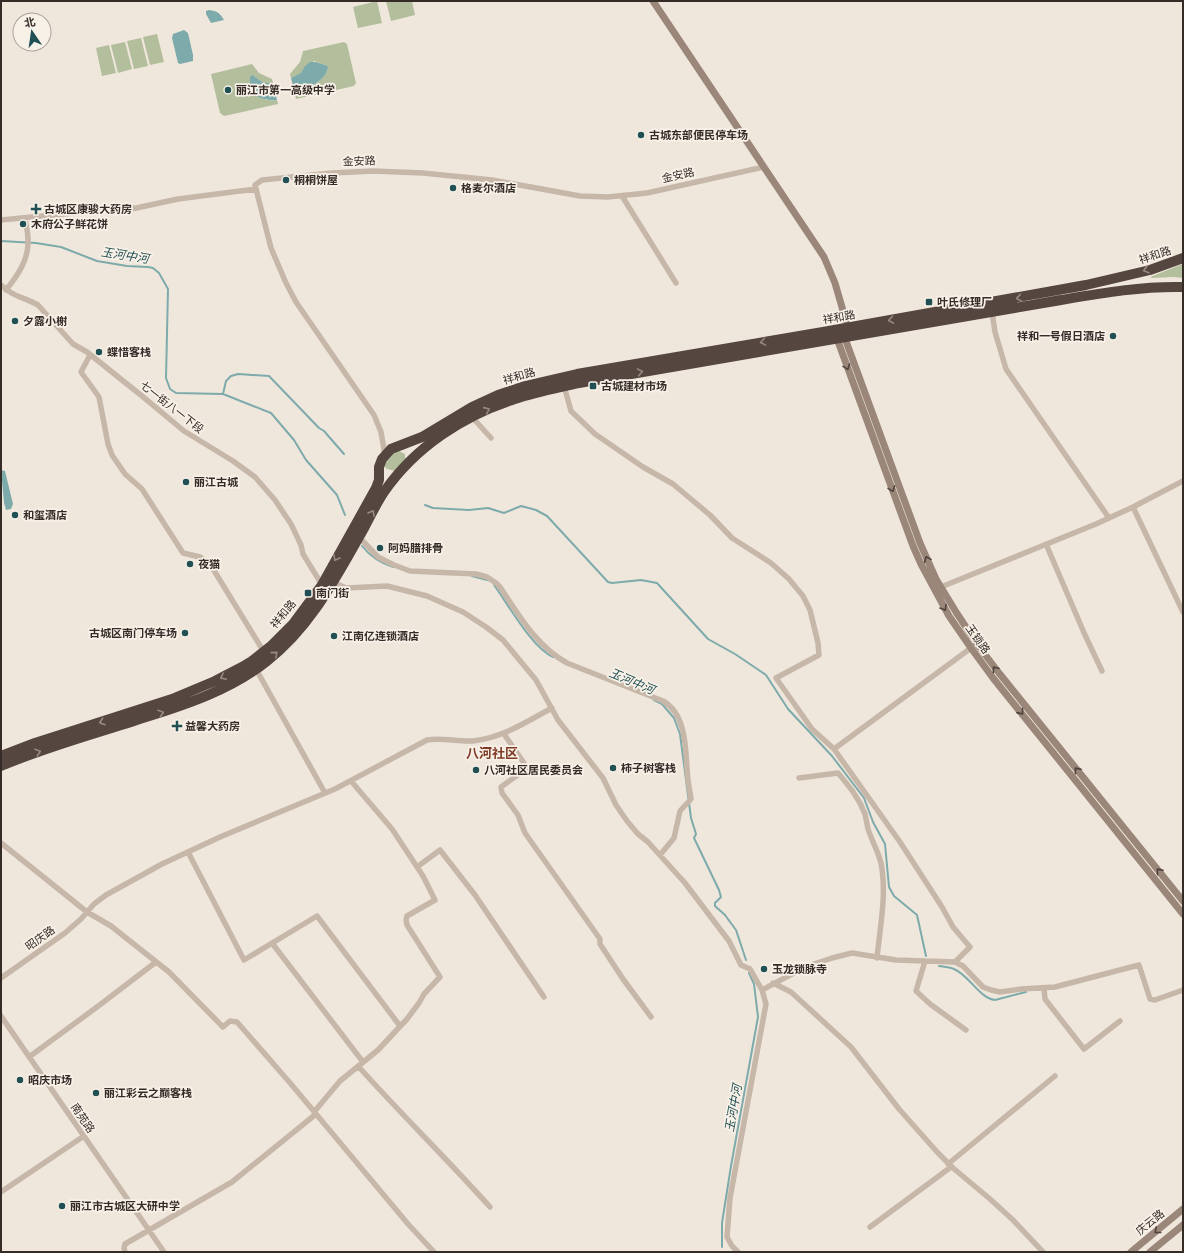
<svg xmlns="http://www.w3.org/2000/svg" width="1184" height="1253" font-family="'PT Sans Narrow','Noto Sans SC',sans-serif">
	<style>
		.green { fill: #b3be9d }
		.water { fill: #7daaab }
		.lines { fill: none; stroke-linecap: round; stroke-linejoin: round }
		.stream { stroke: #7daaab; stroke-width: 2 }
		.street { stroke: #c7b7a9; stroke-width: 5.5 }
		.secondary { stroke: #9b867a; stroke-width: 7 }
		.highway { stroke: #554640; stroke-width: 10 }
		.oneway { stroke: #968a83 }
		.oneway2 { stroke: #4e423c }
		.poi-dot { fill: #205054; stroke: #f8f1e8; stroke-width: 1.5 }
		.labels { text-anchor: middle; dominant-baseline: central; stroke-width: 3.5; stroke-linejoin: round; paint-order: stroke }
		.poi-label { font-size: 11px; font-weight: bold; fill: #352c28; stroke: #f8f1e8; text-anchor: start }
		.street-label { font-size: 11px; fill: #352c28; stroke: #f8f1e8 }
		.water-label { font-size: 12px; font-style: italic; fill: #205054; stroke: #f8f1e8 }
		.quarter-label { font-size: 13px; font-weight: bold; fill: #7f3b26; stroke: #f8f1e8 }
	</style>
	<rect width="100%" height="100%" fill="#f0e7dc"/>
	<path class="green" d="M 377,1 L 382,23 L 358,28 L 353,7 Z
		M 386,1 L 412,1 L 415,15 L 391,21 Z
		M 157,34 L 164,62 L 150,65 L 143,37 Z
		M 141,38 L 148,66 L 134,69 L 127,41 Z
		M 125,42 L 132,69 L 118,73 L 111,45 Z
		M 344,42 L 347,44 L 356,83 L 354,86 L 296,99 L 294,90 C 307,90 328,80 328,66 L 314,61 L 304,68 L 302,73 L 291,78 L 290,74 L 300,62 L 303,51 Z
		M 109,45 L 116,73 L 102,76 L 96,48 Z
		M 252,64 L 259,73 L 272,79 L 273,83 L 264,83 L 255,77 L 250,80 C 250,84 251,86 254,89 C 262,99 264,101 277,100 L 278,104 L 224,116 L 220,113 L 211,74 Z
		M 1183,264 L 1183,278 L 1174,277 L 1152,278 L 1150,277 Z
		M 399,451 L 405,454 L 405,460 L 395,471 L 387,469 L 384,466 L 384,461 L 390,454 Z"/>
	<path class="water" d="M 209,10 C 217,11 220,13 224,20 L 211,23 L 206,14 L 206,11 Z
		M 184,30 L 188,33 L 193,55 L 193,61 L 180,64 L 178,63 L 172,38 L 173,34 Z
		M 310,62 L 316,62 L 328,66 C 328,80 307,90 294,90 L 291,78 L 301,73 L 305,66 Z
		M 252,75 L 264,83 L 273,83 L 277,100 C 267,101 259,98 250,92 L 248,86 L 250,84 L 250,77 Z
		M 1,470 L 5,471 L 13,504 L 11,509 L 6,510 L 4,503 Z"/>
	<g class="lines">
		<path class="stream" d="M 60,212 L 104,207 L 133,206
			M 1,241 L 36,243 L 61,247 L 97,261 L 127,266 L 148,267 L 153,268 L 159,273 L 168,289 L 166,378 L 170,389 L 176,393 L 223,394 L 271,413 L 294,440 L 306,460 L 337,495 L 345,515
			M 223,394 L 226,381 L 231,376 L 238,374 L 269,376 L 319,428 L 324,431 L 344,454
			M 425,505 L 433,508 L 469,510 L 488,508 L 504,513 L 521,506 L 536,510 L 547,516 L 608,582 L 612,583 L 641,580 L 657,583 L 708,639 L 735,654 L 766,675 L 788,709 L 832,756 L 864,798 L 873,822 L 885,844 L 889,887 L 894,896 L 917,915 L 926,956
			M 362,546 C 370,556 380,563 393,567
			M 472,576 L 487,580
			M 494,585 C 508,604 532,648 553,657
			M 654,700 L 662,704 L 674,718 L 680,734 L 691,818 L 696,834 L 694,838 L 719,890 L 721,897 L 715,903 L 715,906 L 725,915 L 736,930 L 746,960
			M 939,966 C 944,967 950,967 954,969 C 969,975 979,998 995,1000 L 1026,992
			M 722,1247 L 722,1223 L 731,1166 L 758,1017 L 754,984 L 749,973"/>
		<path class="street" d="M 622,196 L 676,283
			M 1,220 L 115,209 L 127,210 L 178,199 L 256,189
			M 1,285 C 13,297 24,297 38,305 L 73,344 L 87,352 L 142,396 L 184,431 L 233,461 L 255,477 L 275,500 L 291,524 L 301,545 L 303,554 L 322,585
			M 6,290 C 18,275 29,259 28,240 C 28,232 26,225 25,218
			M 992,312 L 995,332 L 1006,369 L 1109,518
			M 90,355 L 81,372 L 99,397 L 108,444 L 112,455 L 125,474 L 142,489 L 183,553 L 200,557 L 210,564 L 264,652
			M 564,386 L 571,411 L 595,434 L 643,467 L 673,484 L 710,515 L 732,538 L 771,563 L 789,579 L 803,596 L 810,610 L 818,643 L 819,655 L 776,678 L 812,729 L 834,749 L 900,842 L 942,907 L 953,927 L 970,947 L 955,962
			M 472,417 L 491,438
			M 385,455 L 381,432 L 374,415 L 296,302 L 286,283 L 271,248 L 255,185 L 262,180 L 332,173 L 373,171 L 423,173 L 492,180 L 580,196 L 608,197 L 647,193 L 764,167
			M 1133,507 L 1183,612
			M 359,537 L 378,557 L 394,565 L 410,571 L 476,574 L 487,577 L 496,583 L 500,587 C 519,615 536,646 567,663 L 663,701 C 689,716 685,755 688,780 C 689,786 690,793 691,799 L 680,811 L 674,838 L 660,855
			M 1046,544 L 1085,635 L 1102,671
			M 333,582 L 346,588 L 387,586 L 427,596 L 463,612 L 486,627 L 503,640 L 536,680 L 558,720 L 603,778 L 616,805 L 627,821 L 638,834 L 648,842 L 685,883 L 729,941 L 741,965 L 750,969 L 762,990 L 766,1004 L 730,1198 L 727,1237 L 732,1246 L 738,1252
			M 941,587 L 1096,524 L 1133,507 L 1183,481
			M 256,669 L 325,793
			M 504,734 L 524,763 L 526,769 L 501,787 L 502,793 L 518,815 L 525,833 L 600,939 L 600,944 L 623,979 L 651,1017
			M 834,749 L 971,648
			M 799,778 L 838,773 C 849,786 859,798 865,814 C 866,819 867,824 868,829 C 872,841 878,851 881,863 C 887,894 880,927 877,958
			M 1,843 L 87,912 L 111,926 L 169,972 L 223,1027 L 230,1021 L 237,1022 L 291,1084 L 408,1224 L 434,1252
			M 188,852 L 244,960 L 317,916 L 400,1026
			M 417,867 L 440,850 L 475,895 L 544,997
			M 272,943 L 363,1062
			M 925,961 L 916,991 L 930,1004 L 966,1030
			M 1,978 L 65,933 L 81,919 L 94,904 L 106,895 L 162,864 L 220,837 L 335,789 L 427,740 C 442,737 457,742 473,741 C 502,738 526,722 552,708
			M 773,983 L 791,992 L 851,1047 L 899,1109 L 938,1153 L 953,1168 L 990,1199 L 1013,1220 L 1043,1252
			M 1044,988 L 1045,999 L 1084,1049 L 1120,1021
			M 762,990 L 805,967 L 832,958 L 852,953 L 896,960 L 955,962 L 963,966 L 983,987 L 991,990 L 1000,992 L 1021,989 L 1055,987 L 1139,965 L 1150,999 L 1155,1000 L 1183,990
			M 1,1016 L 164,1252
			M 29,1057 L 97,1007 L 156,962
			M 358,1066 C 401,1114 447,1159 490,1207
			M 314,1112 L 340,1081 L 378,1050 L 407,1019 L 419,1003 L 424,994 L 440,977 L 407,925 L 406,920 L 407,916 L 435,900 L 423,876 L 392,829 L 351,781
			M 948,1164 L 1055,1076
			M 1,1192 L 84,1136
			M 870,1227 L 951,1167
			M 125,1252 L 124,1248 L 125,1244 L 232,1182 L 316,1114"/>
		<path class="secondary" d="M 653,1 L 824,257 L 835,283 L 848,328
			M 843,333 L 920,543 L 936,579 L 956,612 L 977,644 L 999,673 L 1183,901
			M 836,336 L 913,546 L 921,564 L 949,616 L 971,648 L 993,678 L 1183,914
			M 1131,1252 L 1183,1209
			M 1150,1252 L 1183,1225"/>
		<path class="highway" d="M 1,756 L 35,743 L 172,699 L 215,681 L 242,667 L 252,661 L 271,646 L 293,624 L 322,585 L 376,488 L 379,480 L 379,467 L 382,459 L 391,449 L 422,437 L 472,407 L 498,395 L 525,386 L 577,374 L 823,332 L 1086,285 L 1150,270 L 1183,258
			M 1,766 C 48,746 98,733 146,717 C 188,704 232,689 267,661 C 311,627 336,577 363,530 C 370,517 376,504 384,492 C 415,447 464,415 515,399 C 536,392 558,388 579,383 L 1061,300 C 1102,293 1142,286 1183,287"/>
	</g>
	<defs><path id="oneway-chevron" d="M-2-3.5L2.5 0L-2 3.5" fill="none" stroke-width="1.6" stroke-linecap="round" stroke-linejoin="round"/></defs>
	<g class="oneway">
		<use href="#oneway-chevron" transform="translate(1146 270) rotate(164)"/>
		<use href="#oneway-chevron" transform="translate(1019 298) rotate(170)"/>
		<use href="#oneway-chevron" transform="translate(891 320) rotate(170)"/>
		<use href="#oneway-chevron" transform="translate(763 342) rotate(170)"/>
		<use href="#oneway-chevron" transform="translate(640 372) rotate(-10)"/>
		<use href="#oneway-chevron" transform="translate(487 410) rotate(-24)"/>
		<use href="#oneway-chevron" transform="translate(372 513) rotate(-61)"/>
		<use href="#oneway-chevron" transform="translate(336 558) rotate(119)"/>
		<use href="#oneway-chevron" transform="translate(275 654) rotate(-41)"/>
		<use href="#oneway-chevron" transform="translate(223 677) rotate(153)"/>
		<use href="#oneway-chevron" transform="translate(161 713) rotate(-18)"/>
		<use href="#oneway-chevron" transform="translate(102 722) rotate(162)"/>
		<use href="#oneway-chevron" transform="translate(38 752) rotate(-18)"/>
	</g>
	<g class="oneway2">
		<use href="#oneway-chevron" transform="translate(847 367) rotate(70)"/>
		<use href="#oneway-chevron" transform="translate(892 489) rotate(70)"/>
		<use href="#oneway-chevron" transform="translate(927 559) rotate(-114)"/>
		<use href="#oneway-chevron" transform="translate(944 608) rotate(59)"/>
		<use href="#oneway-chevron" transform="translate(995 669) rotate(-128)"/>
		<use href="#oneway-chevron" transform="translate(1021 712) rotate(51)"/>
		<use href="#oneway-chevron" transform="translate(1077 770) rotate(-129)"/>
		<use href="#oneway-chevron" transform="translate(1159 871) rotate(-129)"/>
		<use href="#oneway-chevron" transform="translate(1157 1231) rotate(141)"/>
	</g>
	<g class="poi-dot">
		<circle cx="228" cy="90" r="4"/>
		<circle cx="641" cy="135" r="4"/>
		<circle cx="286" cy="180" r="4"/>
		<circle cx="453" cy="188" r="4"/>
		<path d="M34 203h4v4h4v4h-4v4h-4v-4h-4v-4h4z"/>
		<circle cx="23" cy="224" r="4"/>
		<rect x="925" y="298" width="8" height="8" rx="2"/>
		<circle cx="15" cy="321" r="4"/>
		<circle cx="1113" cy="336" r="4"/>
		<circle cx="99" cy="352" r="4"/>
		<rect x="589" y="382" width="8" height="8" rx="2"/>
		<circle cx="186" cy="482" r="4"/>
		<circle cx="15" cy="515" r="4"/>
		<circle cx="380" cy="548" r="4"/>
		<circle cx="190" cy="564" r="4"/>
		<rect x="304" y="589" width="8" height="8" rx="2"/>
		<circle cx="185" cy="633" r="4"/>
		<circle cx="334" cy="636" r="4"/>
		<path d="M175 720h4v4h4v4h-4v4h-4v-4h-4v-4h4z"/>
		<circle cx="613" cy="768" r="4"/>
		<circle cx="476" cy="770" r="4"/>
		<circle cx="764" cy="969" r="4"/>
		<circle cx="20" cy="1080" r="4"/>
		<circle cx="96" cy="1093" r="4"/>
		<circle cx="62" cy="1206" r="4"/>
	</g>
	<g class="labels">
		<g class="poi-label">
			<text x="236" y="90">丽江市第一高级中学</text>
			<text x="649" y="135">古城东部便民停车场</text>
			<text x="294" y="180">桐桐饼屋</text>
			<text x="461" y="188">格麦尔酒店</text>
			<text x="44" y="209">古城区康骏大药房</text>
			<text x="31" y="224">木府公子鲜花饼</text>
			<text x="937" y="302">叶氏修理厂</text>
			<text x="23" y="321">夕露小榭</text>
			<text x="1105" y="336" text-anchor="end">祥和一号假日酒店</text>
			<text x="107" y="352">蝶惜客栈</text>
			<text x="601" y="386">古城建材市场</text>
			<text x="194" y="482">丽江古城</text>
			<text x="23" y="515">和玺酒店</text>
			<text x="388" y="548">阿妈腊排骨</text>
			<text x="198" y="564">夜猫</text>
			<text x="316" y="593">南门街</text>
			<text x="177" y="633" text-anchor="end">古城区南门停车场</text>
			<text x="342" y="636">江南亿连锁酒店</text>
			<text x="185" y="726">益馨大药房</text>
			<text x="621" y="768">柿子树客栈</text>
			<text x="484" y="770">八河社区居民委员会</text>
			<text x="772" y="969">玉龙锁脉寺</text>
			<text x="28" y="1080">昭庆市场</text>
			<text x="104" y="1093">丽江彩云之巅客栈</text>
			<text x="70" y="1206">丽江市古城区大研中学</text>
		</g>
		<g class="street-label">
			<text transform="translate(359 161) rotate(-2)">金安路</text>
			<text transform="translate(678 175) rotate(-13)">金安路</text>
			<text transform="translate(1155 255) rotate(-18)">祥和路</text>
			<text transform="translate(839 317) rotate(-10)">祥和路</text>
			<text transform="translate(519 376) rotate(-16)">祥和路</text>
			<text transform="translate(172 407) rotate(38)">七一街八一下段</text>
			<text transform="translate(283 614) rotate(-50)">祥和路</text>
			<text transform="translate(978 639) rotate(55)">玉锁路</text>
			<text transform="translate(40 938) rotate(-35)">昭庆路</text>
			<text transform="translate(83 1118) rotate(56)">南苑路</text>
			<text transform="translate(1150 1222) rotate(-39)">庆云路</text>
		</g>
		<g class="water-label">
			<text transform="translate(125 255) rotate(9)">玉河中河</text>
			<text transform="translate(632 681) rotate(23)">玉河中河</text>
			<text transform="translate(733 1108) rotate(-80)">玉河中河</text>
		</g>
		<g class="quarter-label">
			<text x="492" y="753">八河社区</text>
		</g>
	</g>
	<rect width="1184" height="1253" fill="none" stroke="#352c28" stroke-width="4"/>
	<g transform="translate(32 32) rotate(347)"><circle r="19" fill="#f8f1e8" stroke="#aaa29b"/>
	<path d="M0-3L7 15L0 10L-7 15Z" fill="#205054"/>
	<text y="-6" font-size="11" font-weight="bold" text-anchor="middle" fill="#352c28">北</text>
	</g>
</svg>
